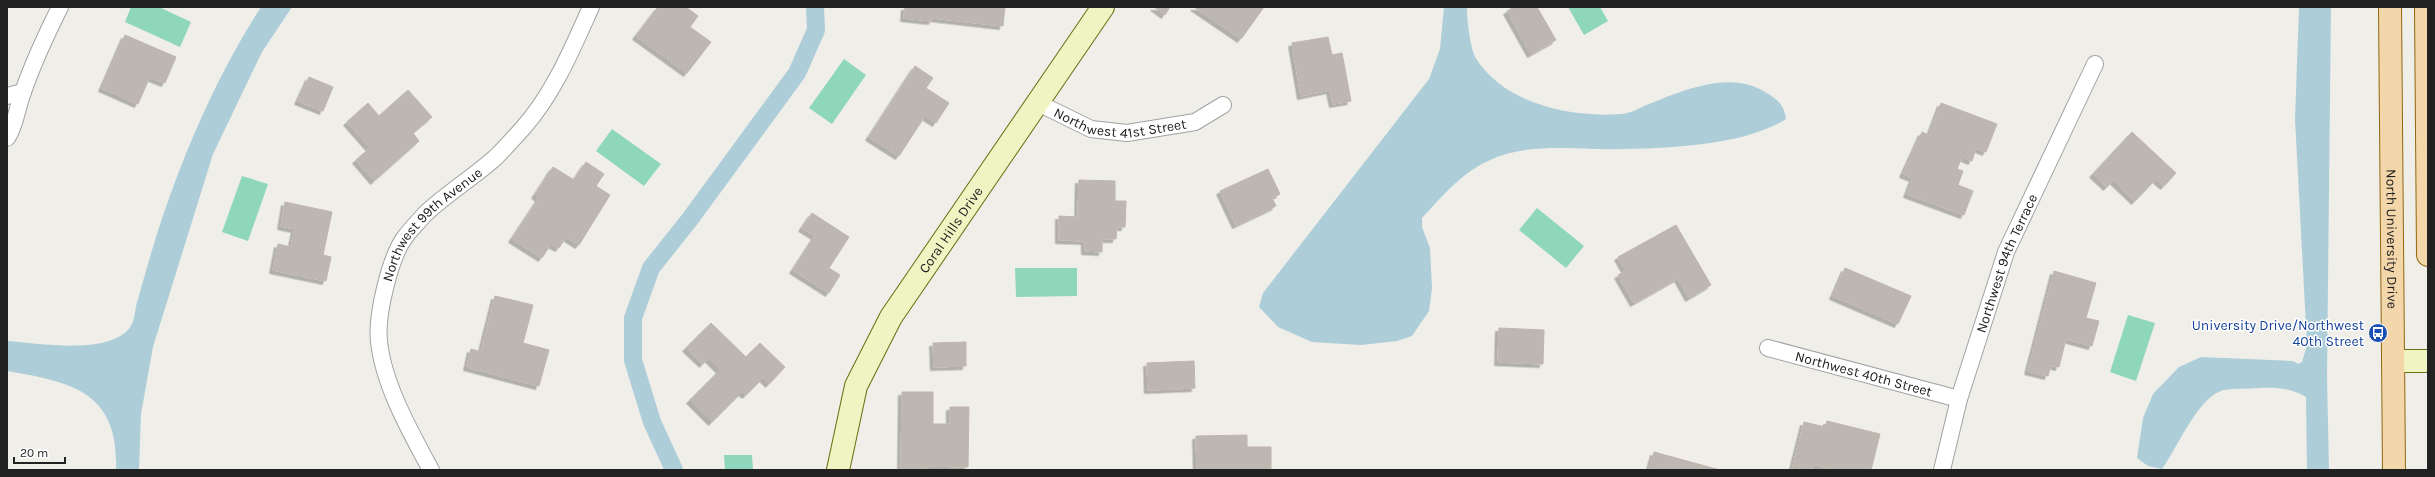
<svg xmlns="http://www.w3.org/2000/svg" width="2435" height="477" font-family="Karla,sans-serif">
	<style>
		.pitch { fill: #8ed7bd }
		.water { fill: #adced9 }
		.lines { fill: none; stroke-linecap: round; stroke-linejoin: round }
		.canal { stroke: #adced9; stroke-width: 18 }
		.building { fill: #bdb7b1; stroke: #c1b5ac; filter: url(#shadow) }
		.street-casing { stroke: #a2a2a2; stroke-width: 18 }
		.secondary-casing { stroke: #636f10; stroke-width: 24 }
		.primary-casing { stroke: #8f680f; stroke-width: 24 }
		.street { stroke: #fff; stroke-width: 16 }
		.secondary { stroke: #f0f4c2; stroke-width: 22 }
		.primary { stroke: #f3d6aa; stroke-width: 22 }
		.labels { text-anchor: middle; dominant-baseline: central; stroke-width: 3; stroke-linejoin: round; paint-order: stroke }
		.street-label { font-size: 14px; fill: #212121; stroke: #fff }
		.transit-label { font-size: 14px; fill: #164399; stroke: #fff; text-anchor: end }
	</style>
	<defs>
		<filter id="shadow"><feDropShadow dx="-3.5" dy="3.5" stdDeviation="0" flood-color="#0004"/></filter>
	</defs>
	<rect width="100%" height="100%" fill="#f0eee8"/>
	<path class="pitch" d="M 131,7 L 159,7 L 191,22 L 180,47 L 125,22 Z
		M 1568,7 L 1600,7 L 1608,21 L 1584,35 Z
		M 844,59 L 866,75 L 832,124 L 809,108 Z
		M 612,129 L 661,164 L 644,186 L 596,151 Z
		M 242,176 L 268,184 L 248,241 L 222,232 Z
		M 1537,208 L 1584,246 L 1566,268 L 1519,230 Z
		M 1015,268 L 1077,268 L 1077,296 L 1016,297 Z
		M 2128,315 L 2155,323 L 2136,381 L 2110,372 Z
		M 724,455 L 752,455 L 753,470 L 725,470 Z"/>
	<path class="water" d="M 261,7 L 292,7 L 262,52 L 213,154 L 153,347 L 141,414 L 139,470 L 116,470 C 119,391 71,382 7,371 L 7,341 C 39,343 103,355 128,330 C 136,321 134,310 138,299 C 147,267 156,235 167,204 C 191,136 222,67 261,7 Z
		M 1444,7 L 1467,7 C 1467,20 1470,50 1477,60 C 1506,104 1571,118 1621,114 C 1630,114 1641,107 1649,104 C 1684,90 1730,70 1765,92 C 1777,99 1784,104 1786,119 C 1742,148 1647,150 1595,149 C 1559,148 1520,145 1488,161 C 1460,174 1442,197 1422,218 L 1422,227 L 1430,248 L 1432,288 L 1429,311 L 1412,336 L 1397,341 L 1361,345 L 1312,342 L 1278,327 L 1259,307 L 1263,293 L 1429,79 L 1440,49 Z
		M 2299,7 L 2331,7 L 2327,376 L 2329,470 L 2307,470 L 2306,397 C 2291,388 2275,387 2258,388 C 2247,389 2235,388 2224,390 C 2198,396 2177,449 2162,469 L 2148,466 L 2137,458 L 2143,418 L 2153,394 L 2179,367 L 2201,357 L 2293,361 L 2298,364 L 2302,362 L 2307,345 L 2295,119 Z"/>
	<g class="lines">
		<path class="canal" d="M 674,470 L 652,422 L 633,360 L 633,318 L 651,268 L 690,219 L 797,73 L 816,30 L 815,7"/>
	</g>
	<path class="building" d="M 658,7 L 686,7 L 698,16 L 690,27 L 711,42 L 687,73 L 636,36 Z
		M 905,7 L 1005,7 L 1003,26 L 933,18 L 932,21 L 904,18 Z
		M 1154,7 L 1170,7 L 1165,15 Z
		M 1194,7 L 1264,7 L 1241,39 Z
		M 1514,7 L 1537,7 L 1556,40 L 1531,54 L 1507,11 Z
		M 125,35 L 176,57 L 165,83 L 150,77 L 138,104 L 102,88 Z
		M 1328,37 L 1332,55 L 1342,53 L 1351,101 L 1333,104 L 1330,90 L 1301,96 L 1292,43 Z
		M 915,66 L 933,78 L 926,88 L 949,103 L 936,123 L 925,116 L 899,156 L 869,137 Z
		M 309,77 L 333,87 L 323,111 L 298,101 Z
		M 408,90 L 432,117 L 413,133 L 419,141 L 374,181 L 356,160 L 370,148 L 347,122 L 368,103 L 379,116 Z
		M 1941,103 L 1997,124 L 1986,152 L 1976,148 L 1972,161 L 1962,157 L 1957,169 L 1963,171 L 1958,185 L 1973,191 L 1964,215 L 1907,194 L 1913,178 L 1903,174 L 1922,132 L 1929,135 Z
		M 2132,132 L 2176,173 L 2164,186 L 2156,179 L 2135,201 L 2113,180 L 2107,187 L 2093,174 Z
		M 586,162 L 604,174 L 596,186 L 610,195 L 579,245 L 566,237 L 559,248 L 551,244 L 542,258 L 512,239 L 539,198 L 535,195 L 553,167 L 574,180 Z
		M 1268,169 L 1280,194 L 1272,198 L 1276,206 L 1236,225 L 1220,191 Z
		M 1079,180 L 1115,181 L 1115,201 L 1126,201 L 1125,227 L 1117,227 L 1116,239 L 1102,239 L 1102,252 L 1085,251 L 1085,241 L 1059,240 L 1059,216 L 1078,217 Z
		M 285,202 L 332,212 L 323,255 L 331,257 L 326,281 L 273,270 L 278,244 L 291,247 L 295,229 L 281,226 Z
		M 812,213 L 849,237 L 829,268 L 840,275 L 829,293 L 793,270 L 815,236 L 802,228 Z
		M 1676,225 L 1711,285 L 1689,298 L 1678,278 L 1634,303 L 1618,275 L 1626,271 L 1618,257 Z
		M 1845,268 L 1911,296 L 1898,324 L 1833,296 Z
		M 2054,271 L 2096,283 L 2086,318 L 2099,321 L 2092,346 L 2066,339 L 2059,367 L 2051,365 L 2048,376 L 2028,371 Z
		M 495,296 L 533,305 L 523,343 L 549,350 L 539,386 L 467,367 L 471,349 L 481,352 Z
		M 711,323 L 746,357 L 760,343 L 785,367 L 769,384 L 763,378 L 746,395 L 742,392 L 712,422 L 690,400 L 720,370 L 708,358 L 703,364 L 686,348 Z
		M 1499,328 L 1544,330 L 1543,364 L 1498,362 Z
		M 966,342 L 966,366 L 934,367 L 933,343 Z
		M 1194,361 L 1195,388 L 1148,390 L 1147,363 Z
		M 902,392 L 933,392 L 933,424 L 950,424 L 950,407 L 969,407 L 968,467 L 927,466 L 927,470 L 901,470 Z
		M 1827,421 L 1880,434 L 1871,470 L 1837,470 L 1813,464 L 1812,470 L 1792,470 L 1804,422 L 1825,427 Z
		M 1247,435 L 1247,447 L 1271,447 L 1271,470 L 1197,470 L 1196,436 Z
		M 1654,452 L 1720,470 L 1649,470 Z"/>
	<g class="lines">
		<defs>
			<g id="street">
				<path d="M 7,96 L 23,92"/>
				<path id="s1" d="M 1038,103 L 1091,129 L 1127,133 L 1195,122 L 1223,105"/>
				<path d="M 7,138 C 16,125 17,107 23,92 C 33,63 46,35 60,7"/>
				<path id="s2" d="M 1768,348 L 1959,399"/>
				<path id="s3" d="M 431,470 C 411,433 383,384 379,341 C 376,316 390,257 405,237 C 411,229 419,221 425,214 C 447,193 474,177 496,157 C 505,148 514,138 523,128 C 554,93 572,49 591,7"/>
				<path id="s4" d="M 1942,470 L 1959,399 L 2006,252 L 2095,64"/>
			</g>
			<g id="secondary">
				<path d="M 2393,361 L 2428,361"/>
				<path id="s5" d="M 838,470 L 856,386 L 891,317 L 1103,7"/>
			</g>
			<g id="primary">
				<path id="s6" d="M 2390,7 L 2394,470"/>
				<path d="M 2426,7 L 2428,255"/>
			</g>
		</defs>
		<use href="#street" class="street-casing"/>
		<use href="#secondary" class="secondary-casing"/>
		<use href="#primary" class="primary-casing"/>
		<use href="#street" class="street"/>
		<use href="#secondary" class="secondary"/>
		<use href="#primary" class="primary"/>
	</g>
	<defs>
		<symbol id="bus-disc" viewBox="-11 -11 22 22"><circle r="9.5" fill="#1a4fb4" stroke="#fff"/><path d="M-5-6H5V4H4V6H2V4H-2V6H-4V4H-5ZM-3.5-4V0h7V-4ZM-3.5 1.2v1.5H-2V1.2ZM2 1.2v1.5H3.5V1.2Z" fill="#fff"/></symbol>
	</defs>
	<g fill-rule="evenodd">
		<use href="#bus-disc" x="2367" y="322" width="22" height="22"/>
	</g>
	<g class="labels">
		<g class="street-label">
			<text stroke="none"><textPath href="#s1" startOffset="87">Northwest 41st Street</textPath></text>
			<text stroke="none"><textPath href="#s3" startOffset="275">Northwest 99th Avenue</textPath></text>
			<text stroke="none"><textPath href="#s5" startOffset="269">Coral Hills Drive</textPath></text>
			<text stroke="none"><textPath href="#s6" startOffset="232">North University Drive</textPath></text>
			<text stroke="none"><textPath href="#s4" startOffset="217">Northwest 94th Terrace</textPath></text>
			<text stroke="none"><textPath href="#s2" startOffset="99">Northwest 40th Street</textPath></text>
		</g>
		<g class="transit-label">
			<text x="2364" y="325">University Drive/Northwest<tspan x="2364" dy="16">40th Street</tspan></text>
		</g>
	</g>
	<rect width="2435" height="477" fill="none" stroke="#212121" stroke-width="16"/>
	<path d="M14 457v6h51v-6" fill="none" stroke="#212121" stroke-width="2"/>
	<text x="20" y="457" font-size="12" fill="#212121" stroke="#ffffff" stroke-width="3" paint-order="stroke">20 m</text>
</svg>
